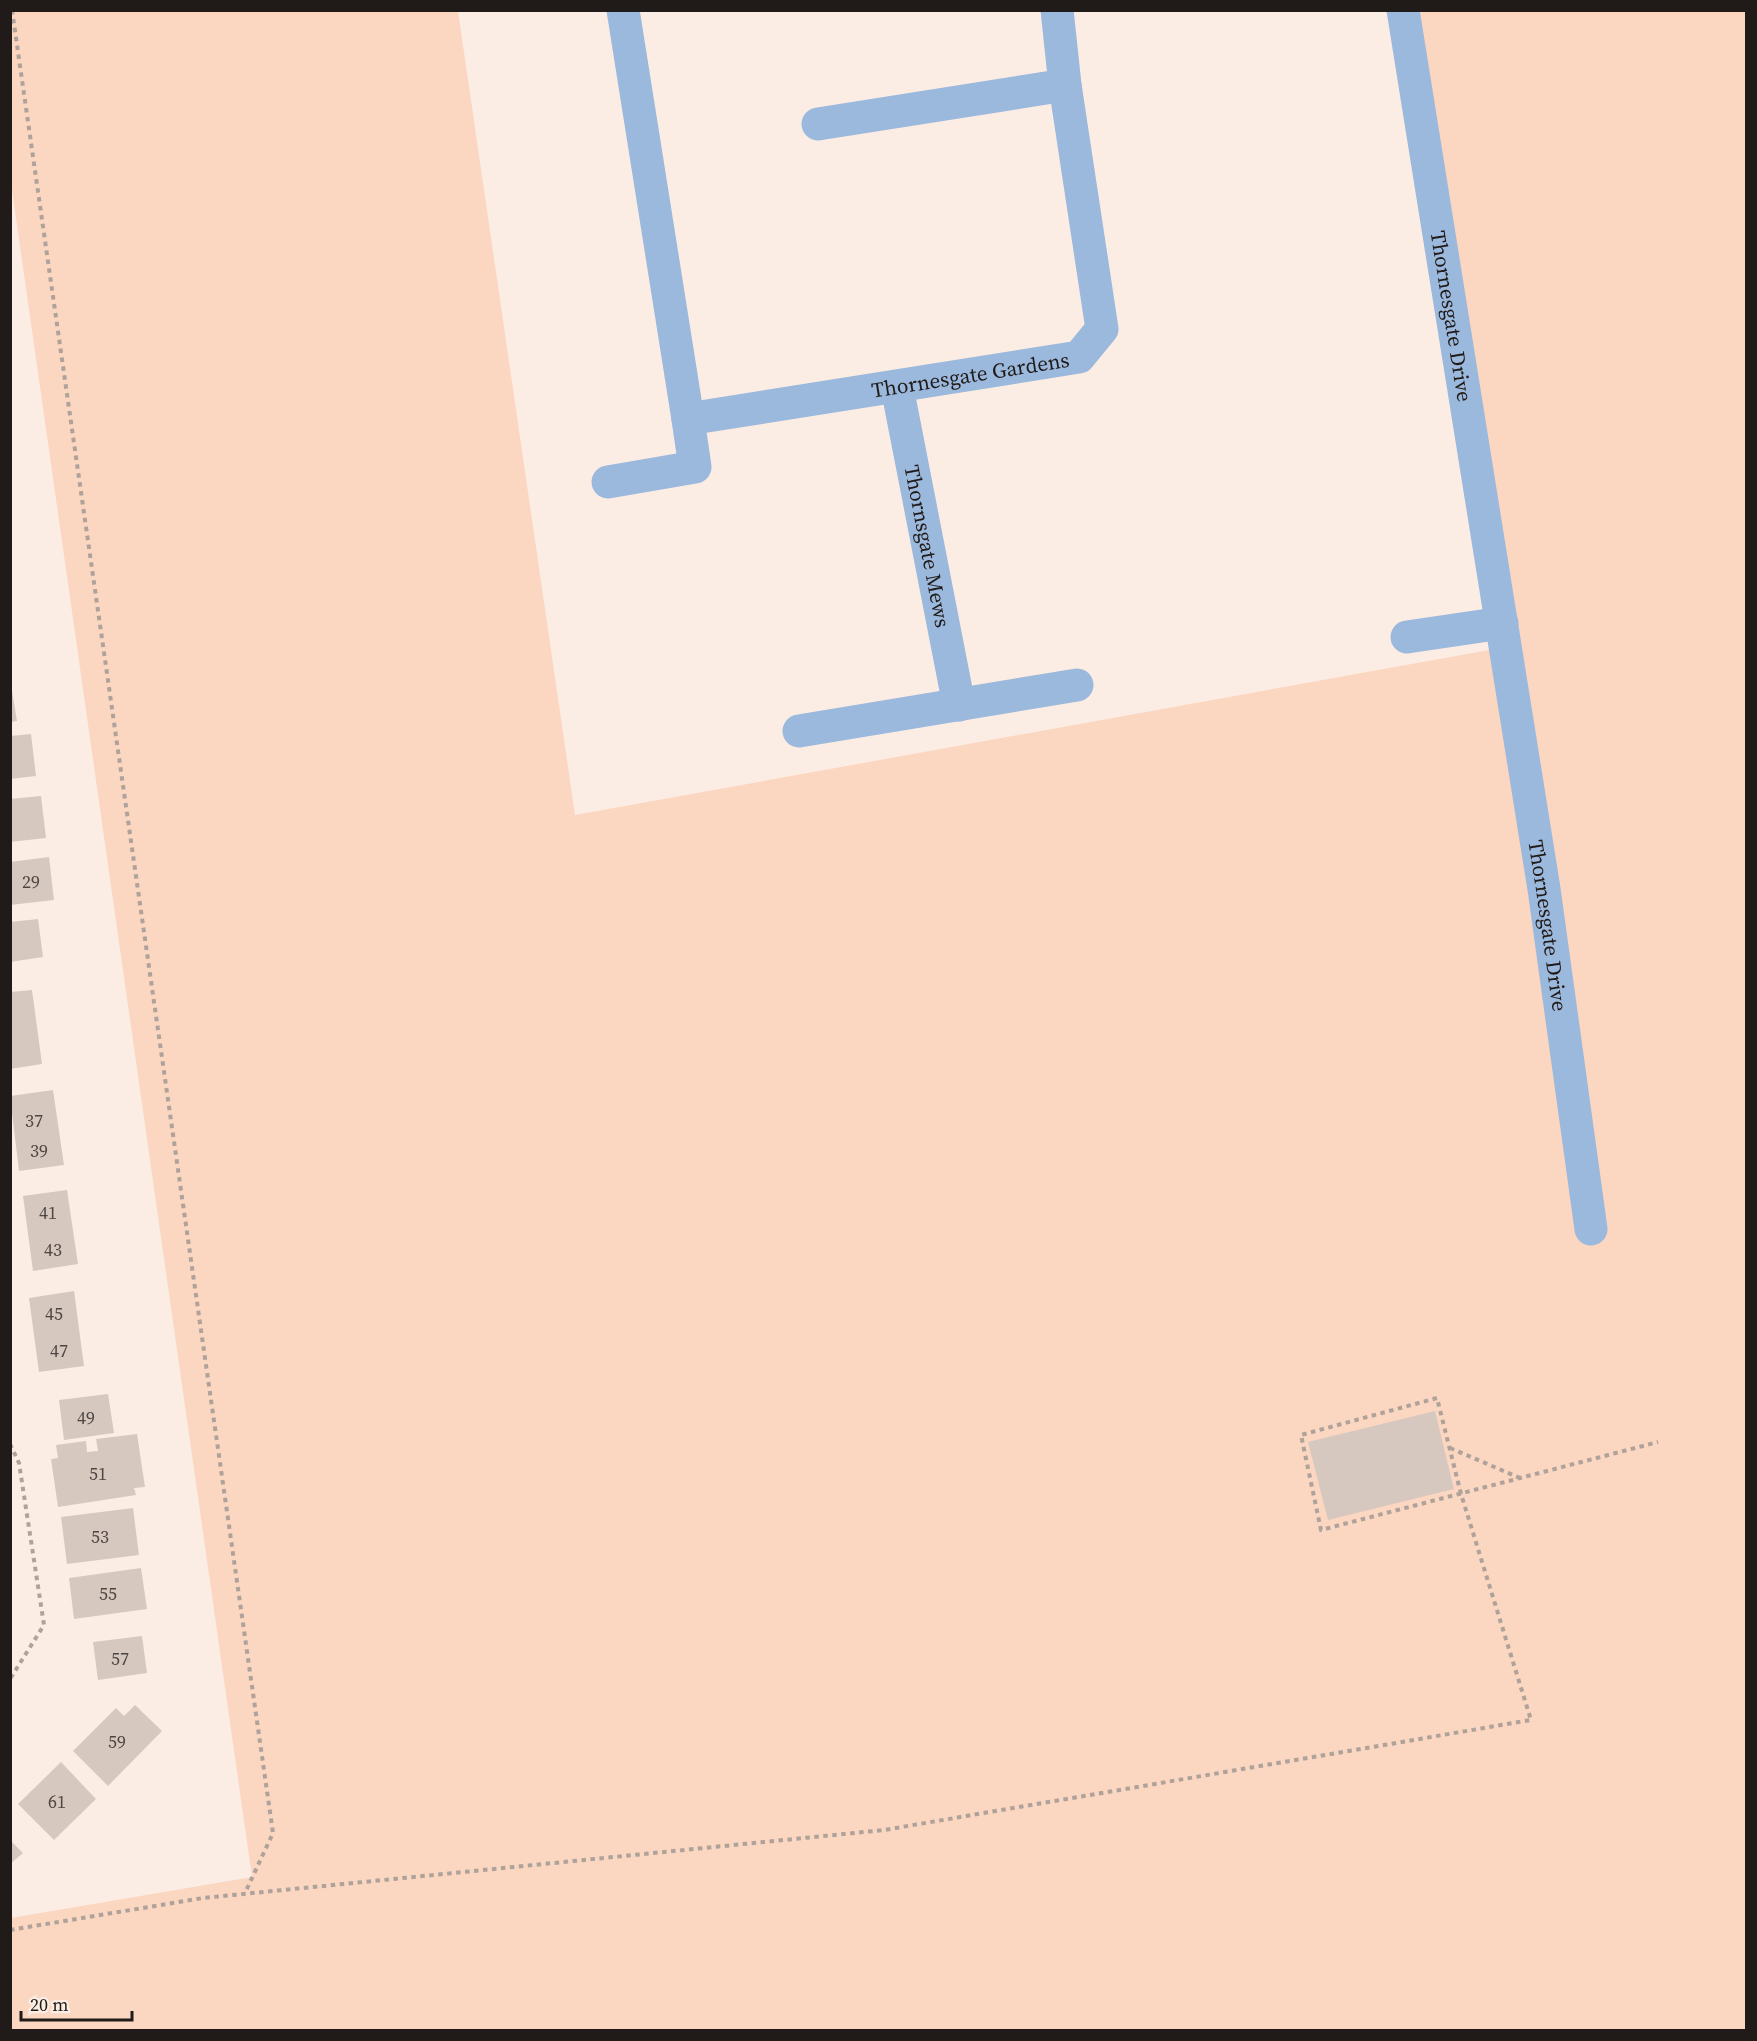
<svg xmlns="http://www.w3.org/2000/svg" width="1757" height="2041" font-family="'Source Serif 4',serif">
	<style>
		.green { fill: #fbd6c0 }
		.building { fill: #d7c8bf }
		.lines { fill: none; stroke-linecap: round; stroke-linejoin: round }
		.path { stroke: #aea29b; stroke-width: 4; stroke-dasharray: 4.5 4.5; stroke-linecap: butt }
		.minor { stroke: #9bb8dd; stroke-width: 33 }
		.labels { text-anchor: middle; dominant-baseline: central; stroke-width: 5; stroke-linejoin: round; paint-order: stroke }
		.number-label { font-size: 18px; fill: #4e4642 }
		.street-label { font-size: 21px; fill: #201b18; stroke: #fcede4 }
	</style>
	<rect width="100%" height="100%" fill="#fcede4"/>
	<path class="green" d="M 11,11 L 458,11 L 575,815 L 1506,647 L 1403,11 L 1746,11 L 1746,2030 L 11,2030 L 11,1918 L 252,1877 L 11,183 Z"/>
	<path class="building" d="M 10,679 L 17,721 L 10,722 Z
		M 31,734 L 36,776 L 10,779 L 10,736 Z
		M 41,796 L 46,838 L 10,842 L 10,799 Z
		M 49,857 L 54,900 L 10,905 L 10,862 Z
		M 38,919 L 43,957 L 10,962 L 10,922 Z
		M 32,990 L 42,1064 L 10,1069 L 10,992 Z
		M 53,1090 L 64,1165 L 19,1171 L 10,1096 Z
		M 67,1190 L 78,1264 L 33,1271 L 23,1196 Z
		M 74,1291 L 84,1366 L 39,1372 L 29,1298 Z
		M 108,1394 L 114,1433 L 64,1440 L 59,1400 Z
		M 1435,1411 L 1454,1489 L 1328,1520 L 1308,1442 Z
		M 137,1434 L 145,1487 L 134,1488 L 136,1495 L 58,1507 L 51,1459 L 58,1458 L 56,1445 L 86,1441 L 87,1452 L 98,1451 L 96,1439 Z
		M 133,1508 L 139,1555 L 67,1564 L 61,1517 Z
		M 141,1568 L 147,1609 L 74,1619 L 69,1578 Z
		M 142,1636 L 147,1673 L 98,1680 L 93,1642 Z
		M 135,1705 L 162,1731 L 108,1786 L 73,1751 L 116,1708 L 124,1716 Z
		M 61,1762 L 96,1799 L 54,1840 L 18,1804 Z
		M 10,1840 L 23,1853 L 10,1864 Z"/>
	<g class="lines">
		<path class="path" d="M 12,10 L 273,1833 L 245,1893
			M 10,1444 L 19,1463 L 44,1625 L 10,1679
			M 1450,1448 L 1520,1478
			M 10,1930 L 203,1898 L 884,1830 L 1531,1720 L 1461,1494 L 1437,1398 L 1301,1435 L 1321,1530 L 1658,1442"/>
		<g class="minor">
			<path id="s1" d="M 623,10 L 688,419 L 1079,357 L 1102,329 L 1065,85 L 1057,10"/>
			<path id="s2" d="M 1403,10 L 1544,889 L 1591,1229"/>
			<path d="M 818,124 L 1065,85"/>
			<path id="s3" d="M 897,387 L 959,705"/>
			<path d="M 608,482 L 695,467 L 688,419"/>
			<path d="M 1407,637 L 1502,623"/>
			<path d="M 799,731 L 1077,685"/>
		</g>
	</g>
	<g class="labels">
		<g class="number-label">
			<text x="31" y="881">29</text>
			<text x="34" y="1120">37</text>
			<text x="39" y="1150">39</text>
			<text x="48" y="1212">41</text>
			<text x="53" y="1249">43</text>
			<text x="54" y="1313">45</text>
			<text x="59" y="1350">47</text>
			<text x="86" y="1417">49</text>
			<text x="98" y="1473">51</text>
			<text x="100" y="1536">53</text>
			<text x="108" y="1593">55</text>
			<text x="120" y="1658">57</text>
			<text x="117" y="1741">59</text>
			<text x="57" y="1801">61</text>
		</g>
		<g class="street-label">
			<text stroke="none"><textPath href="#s2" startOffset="310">Thornesgate Drive</textPath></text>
			<text stroke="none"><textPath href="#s1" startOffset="700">Thornesgate Gardens</textPath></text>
			<text stroke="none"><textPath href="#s3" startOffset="162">Thornsgate Mews</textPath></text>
			<text stroke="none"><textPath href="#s2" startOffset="927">Thornesgate Drive</textPath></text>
		</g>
	</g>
	<rect width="1757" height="2041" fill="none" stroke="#201b18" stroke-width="24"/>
	<path d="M21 2011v9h111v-9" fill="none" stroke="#201b18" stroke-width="3"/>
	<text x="30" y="2011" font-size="18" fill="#201b18" stroke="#fcede4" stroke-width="4.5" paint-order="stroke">20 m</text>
</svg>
